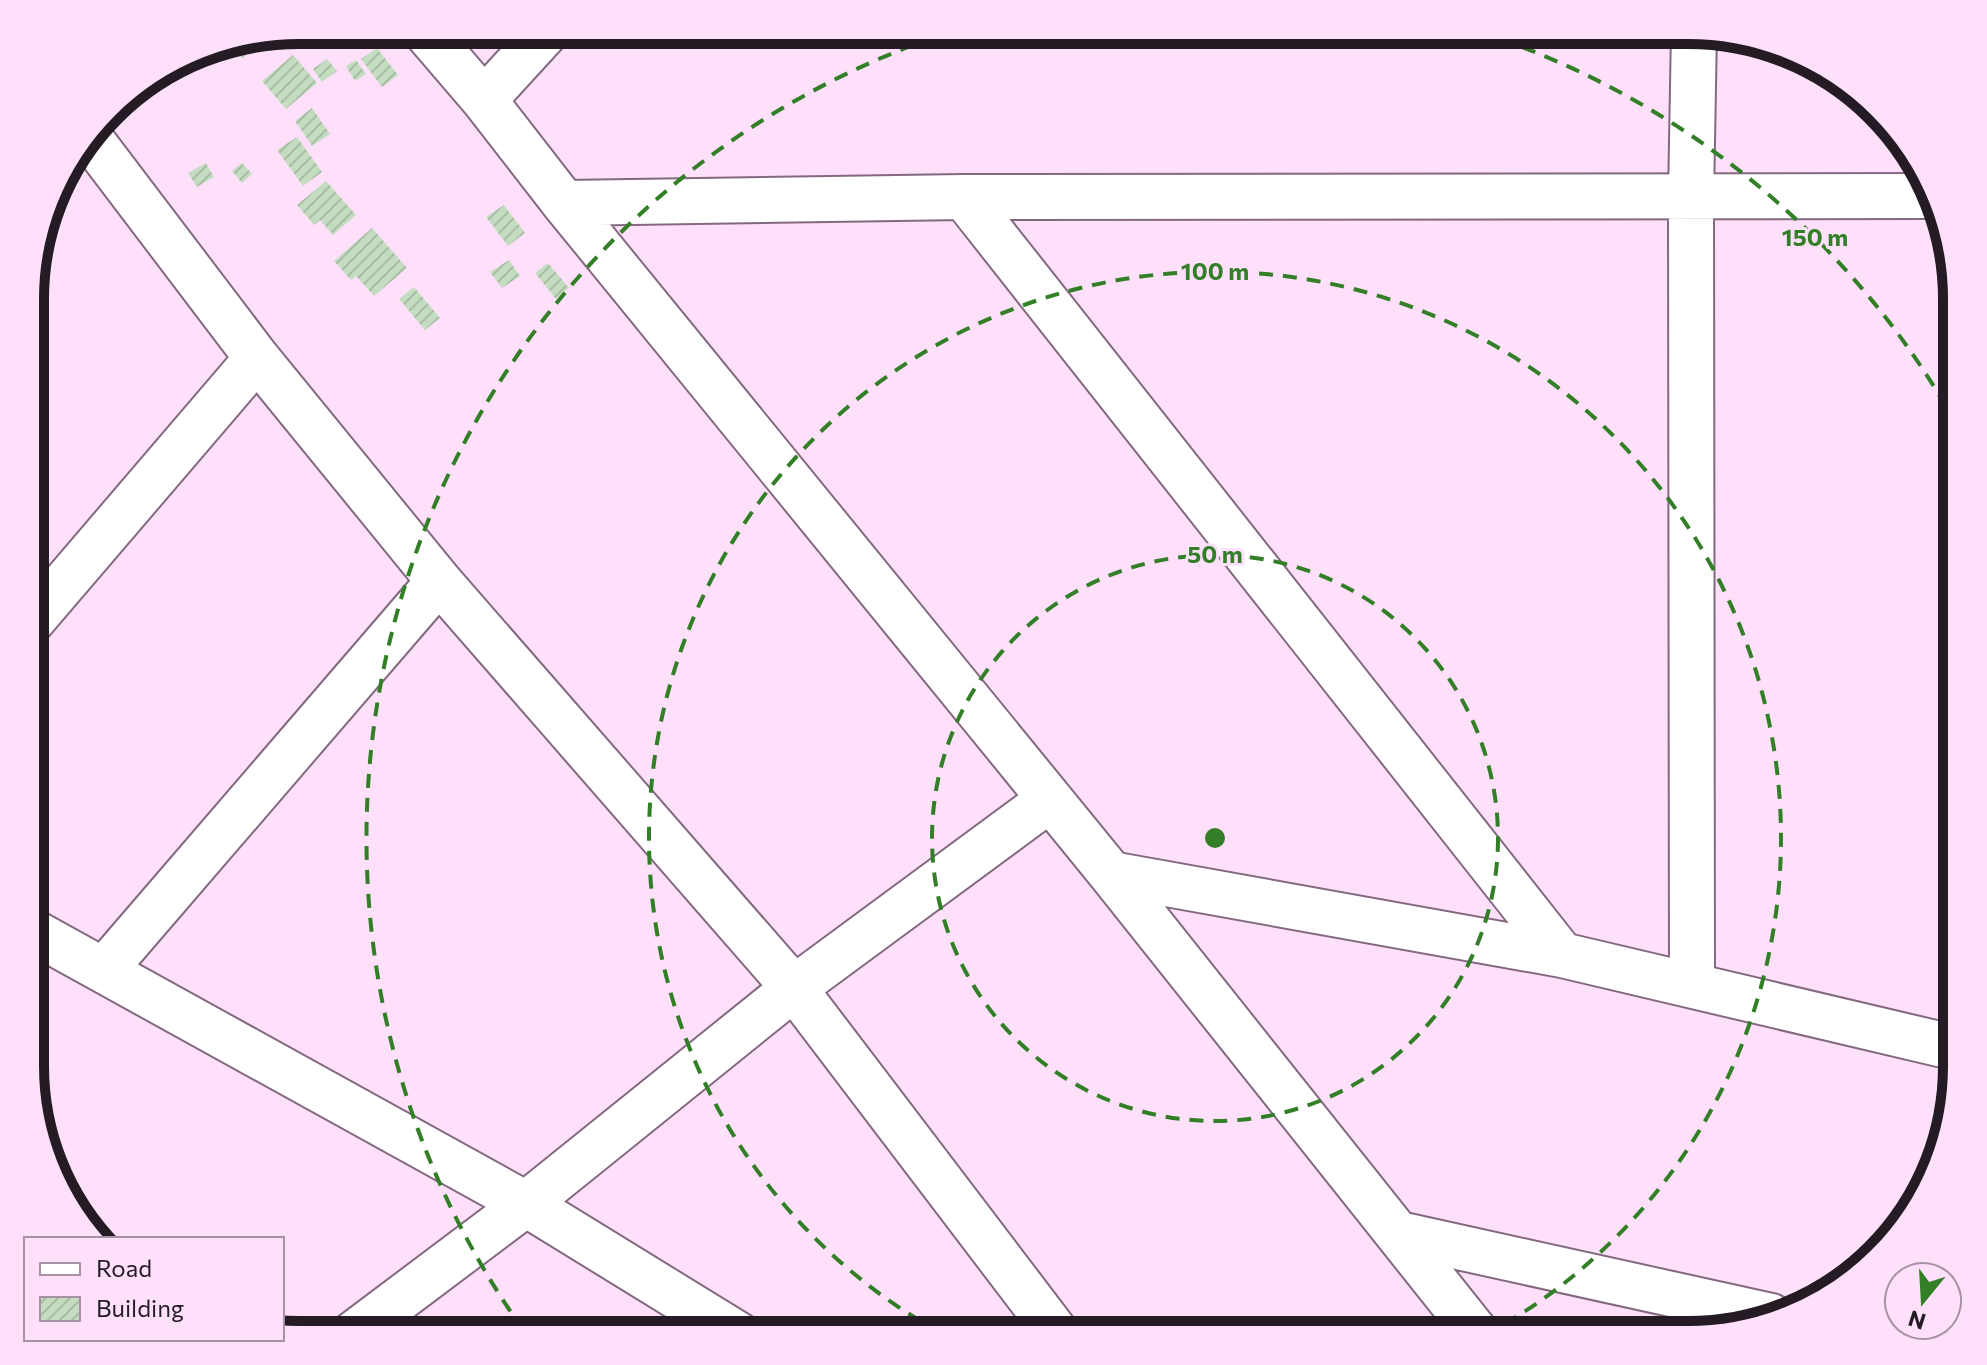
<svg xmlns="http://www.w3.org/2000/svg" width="1987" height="1365" font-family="Commissioner,sans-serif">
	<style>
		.building { fill: url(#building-hatch) }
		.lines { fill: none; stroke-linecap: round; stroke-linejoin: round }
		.minor-casing { stroke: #836980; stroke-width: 48 }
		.minor { stroke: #fff; stroke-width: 44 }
		.ring { fill: none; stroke: #337f27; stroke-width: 4; stroke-dasharray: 14 10 }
		.rim { fill: none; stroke: #251b24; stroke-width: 10 }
		.centre { fill: #337f27; stroke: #fee0fb; stroke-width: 4 }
		.ring-label { font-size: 24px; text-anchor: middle; font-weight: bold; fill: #337f27; stroke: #fee0fb; stroke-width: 6; stroke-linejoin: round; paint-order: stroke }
	</style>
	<defs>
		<pattern id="building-hatch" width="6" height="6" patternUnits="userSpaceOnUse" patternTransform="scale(2)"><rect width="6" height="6" fill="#c4ddc0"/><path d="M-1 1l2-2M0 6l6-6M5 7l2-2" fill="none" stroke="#a8bda5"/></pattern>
	</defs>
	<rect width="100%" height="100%" fill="#fee0fb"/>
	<path class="building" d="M 299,30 L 316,30 L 292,49 L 281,34 Z
		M 254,39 L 258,45 L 242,58 L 230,44 Z
		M 377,48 L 398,75 L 382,87 L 361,59 Z
		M 293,55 L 317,83 L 286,109 L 262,81 Z
		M 327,59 L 337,71 L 322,82 L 313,69 Z
		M 356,60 L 366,74 L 355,81 L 346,66 Z
		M 312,108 L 330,134 L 312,146 L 295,121 Z
		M 297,137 L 322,172 L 303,186 L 277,150 Z
		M 206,163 L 214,177 L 197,187 L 188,173 Z
		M 242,163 L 252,174 L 242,183 L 232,171 Z
		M 326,181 L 356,215 L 333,235 L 320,220 L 314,225 L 297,205 Z
		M 504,205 L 525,233 L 508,246 L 486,217 Z
		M 372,228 L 407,268 L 374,296 L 356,276 L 351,280 L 334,261 Z
		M 509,260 L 520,276 L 502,288 L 490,272 Z
		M 548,263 L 569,288 L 556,299 L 535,273 Z
		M 414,287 L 440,318 L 425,330 L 399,299 Z"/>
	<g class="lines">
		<defs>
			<path id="minor" d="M 424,30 L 484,100 L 564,203 L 1111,874 L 1478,1335
				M 484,100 L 548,30
				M 90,138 L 257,358 L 439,581 L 794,988 L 1058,1335
				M 964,197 L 1562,955
				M 564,203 L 964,197 L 1933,196
				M 32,621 L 257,358
				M 1111,874 L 1562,955 L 1956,1048
				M 32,931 L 526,1204 L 739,1335
				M 105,969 L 439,581
				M 1692,983 L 1691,198 L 1694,31
				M 1399,1234 L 1771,1316
				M 353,1334 L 526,1204 L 794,988 L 1049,800"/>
		</defs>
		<use href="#minor" class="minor-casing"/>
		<use href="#minor" class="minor"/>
	</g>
	<g class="ring">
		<circle cx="1215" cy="838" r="283"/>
		<path d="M941 1333A566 566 0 1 1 1489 1333"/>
		<path d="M524 1331A849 849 0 0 1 953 31M1477 31A849 849 0 0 1 1954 420"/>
	</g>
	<path d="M0 0H1987V1365H0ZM299 44H1688A255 255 0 0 1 1943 299V1066A255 255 0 0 1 1688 1321H299A255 255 0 0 1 44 1066V299A255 255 0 0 1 299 44Z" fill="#fee0fb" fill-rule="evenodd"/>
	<path class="rim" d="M299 44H1688A255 255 0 0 1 1943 299V1066A255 255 0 0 1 1688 1321H299A255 255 0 0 1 44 1066V299A255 255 0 0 1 299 44Z"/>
	<circle cx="1215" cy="838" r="12" class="centre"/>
	<g class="ring-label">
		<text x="1815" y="246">150 m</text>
		<text x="1215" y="280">100 m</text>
		<text x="1215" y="563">50 m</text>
	</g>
	<rect x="24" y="1237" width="260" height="104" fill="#fee0fb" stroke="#a791a5" stroke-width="2"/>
	<rect x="40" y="1263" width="40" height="12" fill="#ffffff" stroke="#a791a5" stroke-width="2"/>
	<text x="96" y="1277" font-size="24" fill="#251b24">Road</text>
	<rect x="40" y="1297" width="40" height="24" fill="url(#building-hatch)" stroke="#a791a5" stroke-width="2"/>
	<text x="96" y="1317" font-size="24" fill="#251b24">Building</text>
	<g transform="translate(1923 1301) rotate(198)"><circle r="38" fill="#fee0fb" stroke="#a791a5" stroke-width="2"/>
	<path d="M0-6L14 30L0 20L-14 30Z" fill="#337f27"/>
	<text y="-12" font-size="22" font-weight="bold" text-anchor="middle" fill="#251b24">N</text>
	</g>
</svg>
